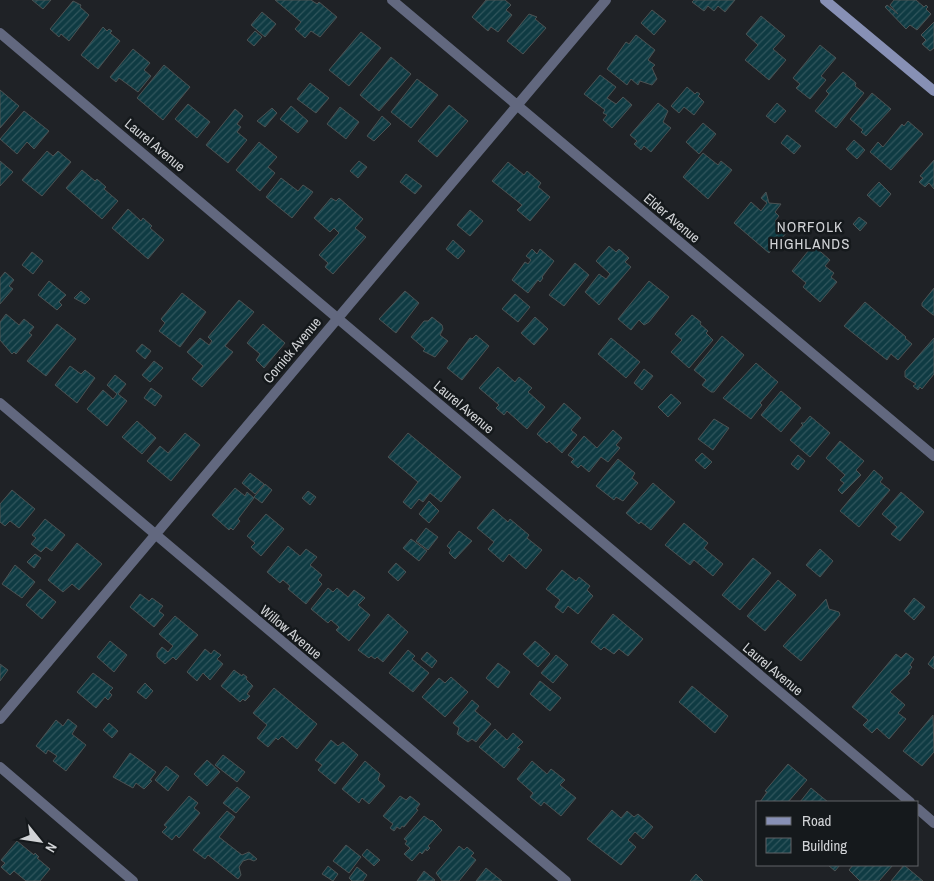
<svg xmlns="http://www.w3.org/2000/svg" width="934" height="881" font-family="'Archivo Narrow',sans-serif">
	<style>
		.building { fill: url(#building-hatch); stroke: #4c5253 }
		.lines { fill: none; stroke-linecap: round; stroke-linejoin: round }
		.street { stroke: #62687f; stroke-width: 10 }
		.secondary { stroke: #8790b5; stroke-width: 10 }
		.labels { text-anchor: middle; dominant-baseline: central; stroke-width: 5; stroke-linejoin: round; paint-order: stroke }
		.street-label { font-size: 14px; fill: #d1d3d6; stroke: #15191c }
		.neighbourhood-label { font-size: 15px; letter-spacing: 1px; fill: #d1d3d6; stroke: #15191c }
	</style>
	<defs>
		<pattern id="building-hatch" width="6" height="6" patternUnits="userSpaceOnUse" patternTransform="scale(1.25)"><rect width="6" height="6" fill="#0f3b43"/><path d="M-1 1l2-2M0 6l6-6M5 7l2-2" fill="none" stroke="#31565d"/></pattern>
	</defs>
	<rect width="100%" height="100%" fill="#1f2226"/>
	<path class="building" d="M 32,0 L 51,0 L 43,9 Z
		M 275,0 L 311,0 L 317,4 L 319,2 L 337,17 L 320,37 L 311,31 L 305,38 L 295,29 L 301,22 Z
		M 486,0 L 505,0 L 511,5 L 506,10 L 512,15 L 498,32 L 491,27 L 488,31 L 472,17 Z
		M 694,0 L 735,0 L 725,12 L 718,6 L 714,11 L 708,6 L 704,11 L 692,2 Z
		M 894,0 L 916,0 L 924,7 L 926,5 L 928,7 L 926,9 L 931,14 L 917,30 L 910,25 L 906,29 L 885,7 L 887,5 L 898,14 L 890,5 Z
		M 73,1 L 81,5 L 80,7 L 89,15 L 69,41 L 61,34 L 59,37 L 50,29 Z
		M 652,10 L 666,21 L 654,35 L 641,23 Z
		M 262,12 L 276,24 L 265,37 L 251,25 Z
		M 529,14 L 537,17 L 535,19 L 546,28 L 523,54 L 507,41 Z
		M 761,16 L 785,36 L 773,49 L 786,60 L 769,80 L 745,60 L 758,45 L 746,34 Z
		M 934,22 L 934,48 L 930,51 L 922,44 L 926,40 L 921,35 Z
		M 103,27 L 107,31 L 109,29 L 112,31 L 110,33 L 120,41 L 98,69 L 81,55 Z
		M 255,31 L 262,37 L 254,46 L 247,40 Z
		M 361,32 L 381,48 L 349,86 L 329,70 Z
		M 636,35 L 655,50 L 648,60 L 655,65 L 652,68 L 657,79 L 652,85 L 640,81 L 638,85 L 631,79 L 627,85 L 607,69 L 626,42 L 629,44 Z
		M 820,45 L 836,58 L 821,76 L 826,80 L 810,99 L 796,88 L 800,84 L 793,78 Z
		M 133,49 L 150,63 L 144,70 L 151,76 L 138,92 L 119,78 L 116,82 L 110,77 Z
		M 391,57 L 411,74 L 379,111 L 360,95 Z
		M 164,65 L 190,87 L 163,120 L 137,98 Z
		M 843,72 L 856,83 L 855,86 L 864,93 L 836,128 L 815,111 L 829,94 L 826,91 Z
		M 600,75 L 616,87 L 607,98 L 616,104 L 623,97 L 632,105 L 612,128 L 603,120 L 607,115 L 603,113 L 605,110 L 584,94 Z
		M 417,79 L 438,95 L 411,128 L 391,112 Z
		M 310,83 L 329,98 L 316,113 L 297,99 Z
		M 687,87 L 695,94 L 697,92 L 700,94 L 698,96 L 704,102 L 694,115 L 684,107 L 679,113 L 671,106 Z
		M 0,90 L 19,106 L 0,128 Z
		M 872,93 L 891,109 L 866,136 L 861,132 L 863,130 L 850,119 Z
		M 658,103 L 668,111 L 663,122 L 671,128 L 651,152 L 644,146 L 641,150 L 634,144 L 637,141 L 630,135 Z
		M 777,103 L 786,111 L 775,123 L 766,116 Z
		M 188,104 L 210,122 L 197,138 L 175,119 Z
		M 449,105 L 468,121 L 437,157 L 418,141 Z
		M 291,106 L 308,121 L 298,133 L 280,119 Z
		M 340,107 L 359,122 L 346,139 L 327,124 Z
		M 272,108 L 277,113 L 265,127 L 257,121 Z
		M 235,109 L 243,116 L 237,124 L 241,127 L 237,132 L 247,140 L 228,163 L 206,145 Z
		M 24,111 L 49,131 L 34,149 L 27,142 L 17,154 L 0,139 Z
		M 382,116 L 391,124 L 374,141 L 367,136 Z
		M 908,121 L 923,134 L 891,170 L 870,152 L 878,142 L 883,147 L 902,124 L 904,126 Z
		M 703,123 L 716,134 L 699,154 L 686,142 Z
		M 787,135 L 801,146 L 794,154 L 781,143 Z
		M 854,140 L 865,150 L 857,159 L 846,149 Z
		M 259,142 L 277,157 L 268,167 L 275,173 L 260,191 L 236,170 Z
		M 47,151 L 53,156 L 58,151 L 71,162 L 42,196 L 22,180 Z
		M 703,153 L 718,165 L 721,161 L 732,170 L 708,199 L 683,177 Z
		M 934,160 L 934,189 L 929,183 L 925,187 L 919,182 L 923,178 L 920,176 Z
		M 0,161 L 13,172 L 0,186 Z
		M 359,161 L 367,167 L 358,178 L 350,171 Z
		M 508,162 L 524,175 L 527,171 L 541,183 L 538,187 L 550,197 L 530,221 L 517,210 L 522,205 L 492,181 Z
		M 82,170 L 95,181 L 97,179 L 106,187 L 104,189 L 118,201 L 102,219 L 66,188 Z
		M 406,174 L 422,186 L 415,194 L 400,182 Z
		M 281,178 L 298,191 L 303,185 L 313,192 L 292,218 L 266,197 Z
		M 879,182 L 891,194 L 880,207 L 867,195 Z
		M 766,192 L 769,203 L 781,204 L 775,212 L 779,216 L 775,221 L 788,231 L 769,253 L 734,223 L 751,202 L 761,211 L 767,203 L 761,198 Z
		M 331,198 L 336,201 L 339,198 L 363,219 L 355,228 L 366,237 L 333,274 L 325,267 L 328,263 L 319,255 L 339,233 L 334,228 L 330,232 L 314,218 Z
		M 128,209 L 141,221 L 143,218 L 152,226 L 150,228 L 164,240 L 148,259 L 112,228 Z
		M 470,210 L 483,221 L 470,236 L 457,225 Z
		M 859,217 L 867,223 L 860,231 L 853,224 Z
		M 453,240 L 465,251 L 458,259 L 446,249 Z
		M 813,245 L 830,260 L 825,266 L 834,273 L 831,277 L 837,282 L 820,302 L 803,287 L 806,283 L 792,271 Z
		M 609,246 L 616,252 L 619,249 L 629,258 L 625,262 L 631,267 L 599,305 L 585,292 L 599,274 L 606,279 L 610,274 L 596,261 Z
		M 532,249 L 537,254 L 540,249 L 554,261 L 542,277 L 543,278 L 540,282 L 538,280 L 528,293 L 512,280 L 525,262 L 528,264 L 531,260 L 526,256 Z
		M 32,252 L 43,261 L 33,274 L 22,265 Z
		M 575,263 L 589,275 L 564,306 L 549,295 Z
		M 5,272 L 14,280 L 9,286 L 13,289 L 0,304 L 0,278 Z
		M 49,281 L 66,295 L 59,302 L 62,305 L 57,310 L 38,295 Z
		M 649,281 L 669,297 L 649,322 L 644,325 L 639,320 L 631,330 L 618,319 Z
		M 934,288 L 934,315 L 933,315 L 922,306 L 922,303 Z
		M 81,291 L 90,299 L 85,304 L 74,298 Z
		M 405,291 L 419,303 L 396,333 L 379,319 Z
		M 182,293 L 206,312 L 180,347 L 159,331 L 165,323 L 161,319 Z
		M 515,294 L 530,307 L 518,322 L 502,309 Z
		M 239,300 L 254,312 L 225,346 L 233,352 L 202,387 L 192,379 L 203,366 L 187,352 L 200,338 L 209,345 L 212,341 L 208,337 Z
		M 865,302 L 906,337 L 905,338 L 912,344 L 898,360 L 891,354 L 887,360 L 844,326 Z
		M 6,314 L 19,325 L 24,319 L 34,327 L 29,333 L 32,335 L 16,354 L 14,352 L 12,354 L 0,340 L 0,322 Z
		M 692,315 L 701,322 L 700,324 L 708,331 L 706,333 L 713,340 L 689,368 L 671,352 L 682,340 L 675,334 Z
		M 432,317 L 442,325 L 443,329 L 440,335 L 448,341 L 435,357 L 423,351 L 425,349 L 411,337 L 424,321 L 428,321 Z
		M 535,317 L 548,329 L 534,345 L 521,333 Z
		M 57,324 L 76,339 L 46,376 L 27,361 Z
		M 263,324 L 285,343 L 264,368 L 256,360 L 260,354 L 247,343 Z
		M 476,335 L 489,346 L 462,380 L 447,368 L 470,338 L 472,339 Z
		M 722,336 L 744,355 L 714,392 L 711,392 L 702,385 L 706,380 L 694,370 Z
		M 611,338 L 640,362 L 626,378 L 598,354 Z
		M 934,338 L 934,374 L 922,389 L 920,387 L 918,390 L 913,386 L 916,384 L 905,377 L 905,371 Z
		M 142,344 L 151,351 L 145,359 L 136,351 Z
		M 154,361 L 163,368 L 150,382 L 142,375 Z
		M 756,363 L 778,382 L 760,403 L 762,405 L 751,419 L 723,398 Z
		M 70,366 L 81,374 L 85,370 L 95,378 L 77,403 L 55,385 Z
		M 498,367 L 515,382 L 519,377 L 532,388 L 528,392 L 545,407 L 527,429 L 507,411 L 504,415 L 496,408 L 499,405 L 479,388 Z
		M 644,369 L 653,376 L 642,390 L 634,383 Z
		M 115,375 L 126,384 L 118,394 L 127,401 L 107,426 L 87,409 L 103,390 L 113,399 L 117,394 L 107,385 Z
		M 151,388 L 162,396 L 155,406 L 144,398 Z
		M 781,391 L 801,408 L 781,432 L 761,415 Z
		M 671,394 L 681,403 L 668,417 L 658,407 Z
		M 564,403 L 581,418 L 571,430 L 577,435 L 562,453 L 549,441 L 547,443 L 537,434 Z
		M 810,416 L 830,433 L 810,457 L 790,440 L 803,425 L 801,423 L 804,423 Z
		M 714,419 L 729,428 L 713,450 L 698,439 Z
		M 137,421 L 156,438 L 142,454 L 122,437 Z
		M 613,430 L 622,438 L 616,445 L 620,448 L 608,462 L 601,457 L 589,472 L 581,465 L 578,468 L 571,462 L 574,459 L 568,455 L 584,436 L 597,448 Z
		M 185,433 L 200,445 L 171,481 L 147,461 L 160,446 L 168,453 Z
		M 408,433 L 461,477 L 441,502 L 430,493 L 423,502 L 419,499 L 411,509 L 403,502 L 418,482 L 388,457 Z
		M 840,441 L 864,461 L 856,470 L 861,475 L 842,494 L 838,490 L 844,483 L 840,480 L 845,475 L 826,458 Z
		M 702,453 L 712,462 L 705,469 L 695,460 Z
		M 798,455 L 805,461 L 798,470 L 791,464 Z
		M 618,459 L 635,473 L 632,478 L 638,483 L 623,501 L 616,497 L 614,500 L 596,486 Z
		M 874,470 L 883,478 L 880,482 L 890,490 L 859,527 L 840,511 Z
		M 250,473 L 264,484 L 255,494 L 242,483 Z
		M 653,483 L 675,502 L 651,530 L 641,522 L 639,524 L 626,513 Z
		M 265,484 L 272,490 L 262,503 L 254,497 Z
		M 235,488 L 245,496 L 247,492 L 254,498 L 238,519 L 240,521 L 233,530 L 231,528 L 229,530 L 212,515 Z
		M 12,490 L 35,509 L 19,528 L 10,521 L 5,526 L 0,522 L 0,504 Z
		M 308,491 L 316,497 L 310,505 L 302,498 Z
		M 901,492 L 924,512 L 900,541 L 891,534 L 897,527 L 882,514 Z
		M 429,501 L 439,511 L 429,523 L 419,514 Z
		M 493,509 L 508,522 L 510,519 L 529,535 L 527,538 L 542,550 L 526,569 L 509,554 L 503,562 L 488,549 L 494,542 L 477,528 Z
		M 266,514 L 284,529 L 261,556 L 251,547 L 255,543 L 247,536 Z
		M 45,519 L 65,535 L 52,551 L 46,547 L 41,552 L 31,544 L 36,538 L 32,535 Z
		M 684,523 L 708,543 L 704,548 L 723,564 L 713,576 L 694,560 L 690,565 L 665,545 Z
		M 426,528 L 438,537 L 428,550 L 416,541 Z
		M 459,531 L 472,541 L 455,559 L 449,553 L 451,550 L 447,546 Z
		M 411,539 L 427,551 L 419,561 L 403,548 Z
		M 77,543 L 102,564 L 79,590 L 72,584 L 63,592 L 48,580 Z
		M 288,546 L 300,556 L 306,549 L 317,557 L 310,565 L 322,575 L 318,580 L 322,584 L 306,604 L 288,589 L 290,586 L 283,580 L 280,583 L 267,572 Z
		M 820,549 L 833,561 L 820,577 L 806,565 Z
		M 35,554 L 41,558 L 34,568 L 27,562 Z
		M 753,558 L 771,573 L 740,610 L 722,595 Z
		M 396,563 L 406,572 L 398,581 L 388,572 Z
		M 15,565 L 35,582 L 22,598 L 2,584 Z
		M 562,570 L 576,581 L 579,577 L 590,586 L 587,590 L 593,596 L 578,614 L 568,606 L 563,613 L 555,607 L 560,600 L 546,589 Z
		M 778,580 L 796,595 L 765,631 L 747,616 Z
		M 328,588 L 333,592 L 337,588 L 348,597 L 354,590 L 365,598 L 358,605 L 370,615 L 349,641 L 336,630 L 339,627 L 331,620 L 328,623 L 311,609 Z
		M 40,589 L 56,602 L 42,619 L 26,605 Z
		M 140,594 L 149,601 L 152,598 L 163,606 L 159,611 L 164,615 L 154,627 L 130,607 Z
		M 914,598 L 925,607 L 914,620 L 904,611 Z
		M 826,599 L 829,609 L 839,612 L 840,615 L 801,661 L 783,646 Z
		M 388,614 L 408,632 L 383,662 L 377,657 L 375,659 L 371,656 L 369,658 L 358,650 Z
		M 613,614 L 643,639 L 628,656 L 619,649 L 614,654 L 604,647 L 601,650 L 591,642 Z
		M 175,616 L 198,635 L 176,660 L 173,657 L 165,664 L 157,657 L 157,653 L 162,647 L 168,652 L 173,646 L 159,634 Z
		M 110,641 L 127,655 L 114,672 L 97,657 Z
		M 535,641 L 550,654 L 538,667 L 523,654 Z
		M 205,649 L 211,654 L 214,650 L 221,655 L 217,659 L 223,664 L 210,680 L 203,673 L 197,681 L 187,672 Z
		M 408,650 L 415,656 L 412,659 L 429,673 L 413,692 L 389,673 Z
		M 427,652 L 437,661 L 432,668 L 421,659 Z
		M 906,653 L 914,659 L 910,665 L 912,667 L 908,672 L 910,673 L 890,692 L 905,705 L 898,713 L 906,719 L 889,739 L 877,728 L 872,733 L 863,725 L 868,720 L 852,707 L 896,654 L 901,658 Z
		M 556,655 L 568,665 L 553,683 L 541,673 Z
		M 934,656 L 934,669 L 928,664 Z
		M 498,663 L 510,672 L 498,688 L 486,678 Z
		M 0,664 L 8,670 L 0,681 Z
		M 234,670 L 242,676 L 243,674 L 247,677 L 246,679 L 253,686 L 247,694 L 250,696 L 245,701 L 243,699 L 240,702 L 221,686 Z
		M 93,673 L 113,688 L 109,692 L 112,695 L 108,700 L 105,697 L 96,708 L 77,692 Z
		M 451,677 L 468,692 L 445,717 L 422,697 L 439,678 L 445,683 Z
		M 540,681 L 561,698 L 550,711 L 530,694 Z
		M 145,683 L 153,691 L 146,699 L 137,692 Z
		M 692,686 L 728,716 L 715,733 L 679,702 Z
		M 274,688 L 317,724 L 297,749 L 282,736 L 278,740 L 276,738 L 268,747 L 257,738 L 267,725 L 253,713 Z
		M 472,700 L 479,706 L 475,711 L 491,724 L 476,742 L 472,739 L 468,742 L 457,734 L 459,728 L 453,723 Z
		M 933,715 L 934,752 L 922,766 L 903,751 Z
		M 68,719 L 77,726 L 72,734 L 86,745 L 66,771 L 53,761 L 57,756 L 48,750 L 46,754 L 36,746 L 56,720 L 63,726 Z
		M 109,723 L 118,731 L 112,738 L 103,730 Z
		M 495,729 L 507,740 L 513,733 L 523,742 L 517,748 L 520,749 L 504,768 L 479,747 Z
		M 331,740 L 338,746 L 343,742 L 358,755 L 335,784 L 318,770 L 322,765 L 315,760 Z
		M 130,753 L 156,772 L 150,780 L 152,781 L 144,789 L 136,783 L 133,788 L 113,777 Z
		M 223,755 L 245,772 L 237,782 L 215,765 Z
		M 207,760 L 220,772 L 207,786 L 194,774 Z
		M 365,761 L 380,774 L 378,780 L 385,786 L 369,804 L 362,798 L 359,803 L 342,789 Z
		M 532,761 L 547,774 L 551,769 L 565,780 L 560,785 L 576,798 L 561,816 L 544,802 L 541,806 L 530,797 L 533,793 L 517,779 Z
		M 788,764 L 807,780 L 788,802 L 760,802 L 767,792 L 765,791 Z
		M 166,766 L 179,776 L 168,791 L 155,780 Z
		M 237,787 L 250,797 L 236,813 L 223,803 Z
		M 811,788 L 828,802 L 800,802 Z
		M 189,796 L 198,803 L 194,808 L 200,813 L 179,838 L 176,835 L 172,840 L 162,832 L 167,827 L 164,825 Z
		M 400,796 L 406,800 L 410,796 L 420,804 L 416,809 L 418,810 L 404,827 L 402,826 L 400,829 L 397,827 L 394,831 L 390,828 L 393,824 L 383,816 Z
		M 612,810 L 621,818 L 627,811 L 634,817 L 638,814 L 653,827 L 643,839 L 635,832 L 628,840 L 636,847 L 621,865 L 587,839 Z
		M 227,811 L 235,817 L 219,837 L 242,855 L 249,852 L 257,859 L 254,861 L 249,859 L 243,861 L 239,867 L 241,875 L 238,879 L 208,855 L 205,859 L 193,850 Z
		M 424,816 L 431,821 L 432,820 L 442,830 L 428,846 L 430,848 L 427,851 L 426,849 L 422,854 L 420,852 L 412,861 L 404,854 L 410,848 L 405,844 L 407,841 L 404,839 Z
		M 17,841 L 34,855 L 35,853 L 39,857 L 37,858 L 50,869 L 40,881 L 26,881 L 14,871 L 10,875 L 1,867 L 5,863 L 1,860 Z
		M 346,845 L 361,857 L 349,873 L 333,861 Z
		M 459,846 L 464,850 L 467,847 L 474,853 L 471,856 L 476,860 L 459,881 L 442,881 L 436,873 Z
		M 367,849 L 380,860 L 374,866 L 362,855 Z
		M 828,865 L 840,865 L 835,871 Z
		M 853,865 L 893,865 L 879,881 L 860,881 L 849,870 Z
		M 904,865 L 923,881 L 891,881 Z
		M 328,866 L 338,874 L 333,881 L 322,874 Z
		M 357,867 L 367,875 L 363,881 L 352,881 L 349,878 Z
		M 486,868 L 502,881 L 476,881 Z
		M 424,871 L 435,880 L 434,881 L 417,881 Z
		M 696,874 L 703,881 L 690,881 Z"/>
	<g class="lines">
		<path class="street" d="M 392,0 L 934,456
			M 0,33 L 910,802
			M 0,403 L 566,881
			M 0,719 L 606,0
			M 0,767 L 133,881
			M 918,809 L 934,823"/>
		<path class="secondary" d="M 825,0 L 934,91"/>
	</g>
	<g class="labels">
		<g class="street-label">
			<text transform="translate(155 145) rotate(40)">Laurel Avenue</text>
			<text transform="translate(672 218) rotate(40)">Elder Avenue</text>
			<text transform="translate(292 350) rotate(-50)">Cornick Avenue</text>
			<text transform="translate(464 407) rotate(40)">Laurel Avenue</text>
			<text transform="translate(291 632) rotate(40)">Willow Avenue</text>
			<text transform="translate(773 669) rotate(40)">Laurel Avenue</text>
		</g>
		<g class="neighbourhood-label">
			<text x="810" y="226">NORFOLK<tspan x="810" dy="17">HIGHLANDS</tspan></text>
		</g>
	</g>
	<rect x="756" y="801" width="162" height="65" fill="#15191c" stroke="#606366"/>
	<rect x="766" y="817" width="25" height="8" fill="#8790b5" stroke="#606366"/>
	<text x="802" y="826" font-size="15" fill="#d1d3d6">Road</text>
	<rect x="766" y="838" width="25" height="15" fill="url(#building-hatch)" stroke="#606366"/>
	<text x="802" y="851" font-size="15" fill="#d1d3d6">Building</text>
	<g transform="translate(40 841) rotate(120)" stroke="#15191c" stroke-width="4" paint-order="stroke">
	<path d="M0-4L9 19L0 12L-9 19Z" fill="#d1d3d6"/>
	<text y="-8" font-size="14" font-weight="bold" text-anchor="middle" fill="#d1d3d6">N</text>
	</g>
</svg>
